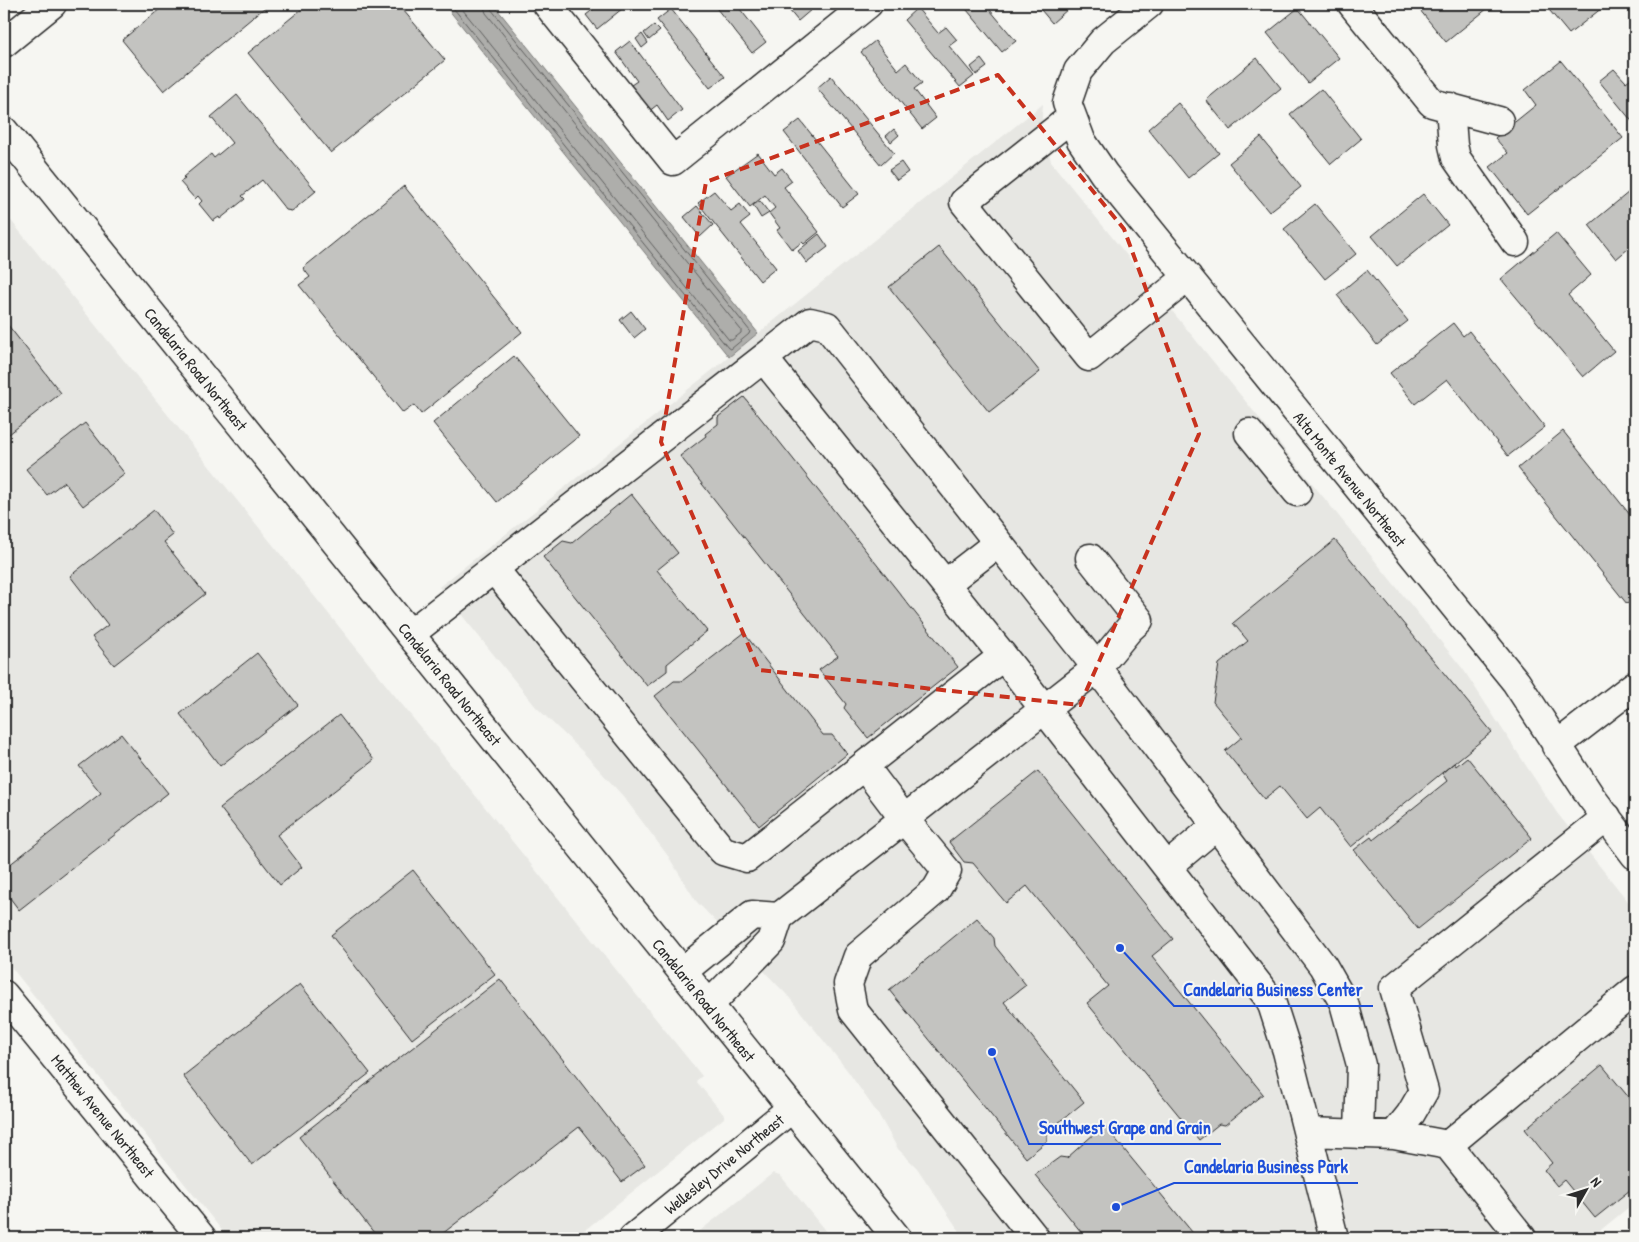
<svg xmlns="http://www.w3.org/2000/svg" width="1639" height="1242" font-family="'Patrick Hand',sans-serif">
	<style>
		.built { fill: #e7e7e3 }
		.water { fill: #aeaeab; stroke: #7a7a78 }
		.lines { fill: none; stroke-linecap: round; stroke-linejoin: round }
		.shore { stroke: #5f5f5e; stroke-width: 1 }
		.building { fill: #c3c3c0; stroke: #2b2b2b }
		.minor-casing { stroke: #2b2b2b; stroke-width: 31 }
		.major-casing { stroke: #2b2b2b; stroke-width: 31 }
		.minor { stroke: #f6f6f2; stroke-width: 28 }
		.major { stroke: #f6f6f2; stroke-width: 28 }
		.marked { fill: none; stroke: #c8321e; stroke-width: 4; stroke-dasharray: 10 6; stroke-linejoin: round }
		.labels { text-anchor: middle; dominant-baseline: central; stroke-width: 4; stroke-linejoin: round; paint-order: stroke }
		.street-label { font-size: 16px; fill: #2b2b2b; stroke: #f6f6f2 }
		.leader { fill: none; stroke: #1d4ed8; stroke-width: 2 }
		.callout-dot { fill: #1d4ed8; stroke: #f6f6f2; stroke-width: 2 }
		.callout-label { font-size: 18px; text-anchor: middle; font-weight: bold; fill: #1d4ed8; stroke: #f6f6f2; stroke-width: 4; stroke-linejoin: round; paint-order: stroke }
	</style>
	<rect width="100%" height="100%" fill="#f6f6f2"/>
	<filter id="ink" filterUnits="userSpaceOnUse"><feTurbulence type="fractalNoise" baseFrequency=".02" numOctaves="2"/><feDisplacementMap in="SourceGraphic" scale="10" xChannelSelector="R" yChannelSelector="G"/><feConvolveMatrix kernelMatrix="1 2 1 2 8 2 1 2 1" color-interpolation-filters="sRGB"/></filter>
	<g filter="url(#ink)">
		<path class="built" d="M 1043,104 L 1042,117 L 1051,162 L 1463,669 L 1557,813 L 1635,910 L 1635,1202 L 1591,1238 L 964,1238 L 917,1168 L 898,1149 L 880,1117 L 847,1070 L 788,996 L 696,901 L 668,856 L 623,796 L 582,751 L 536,707 L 439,587 L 729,357 Z
			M 4,212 L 702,1076 L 696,1081 L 724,1115 L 724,1118 L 575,1238 L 228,1238 L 4,958 Z
			M 773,1173 L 780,1175 L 831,1238 L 691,1238 Z"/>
		<path class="water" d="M 444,4 L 493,4 L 758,333 L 729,357 Z"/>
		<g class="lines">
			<path class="shore" d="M 450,4 L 728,348 L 731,349 L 749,334 L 750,331 L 491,9 L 490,4
				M 458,4 L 729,340 L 732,340 L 741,333 L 741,330 L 486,13 L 483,4"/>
		</g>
		<path class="building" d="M 166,4 L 269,4 L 164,91 L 122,40 Z
			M 308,4 L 398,4 L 445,60 L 331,153 L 248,53 Z
			M 600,4 L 628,4 L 597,29 L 586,15 Z
			M 713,4 L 736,4 L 766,42 L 752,53 Z
			M 784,4 L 807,4 L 812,9 L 798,21 Z
			M 962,4 L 985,4 L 1016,41 L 1002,52 Z
			M 1036,4 L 1063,4 L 1068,9 L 1052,23 Z
			M 1426,4 L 1493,4 L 1446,42 L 1419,9 Z
			M 1546,4 L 1607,4 L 1569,34 L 1545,5 Z
			M 917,8 L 938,33 L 946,27 L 957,40 L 949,46 L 974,76 L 960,87 L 904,20 Z
			M 1298,8 L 1339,58 L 1308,83 L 1267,33 Z
			M 671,9 L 725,77 L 710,88 L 657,20 Z
			M 654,25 L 660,31 L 649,40 L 644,33 Z
			M 642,34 L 648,43 L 642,48 L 636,39 Z
			M 630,41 L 682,110 L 668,121 L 657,105 L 648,112 L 628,87 L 637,81 L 616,52 Z
			M 875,41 L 898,70 L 906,63 L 922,83 L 914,89 L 936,118 L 922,129 L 861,52 Z
			M 1257,58 L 1281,88 L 1230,130 L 1206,100 Z
			M 981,59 L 987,67 L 976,75 L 971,67 Z
			M 1561,61 L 1623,138 L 1527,214 L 1490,167 L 1508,153 L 1495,138 L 1536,105 L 1525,90 Z
			M 1614,69 L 1626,82 L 1635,75 L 1635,125 L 1599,81 Z
			M 831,76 L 894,153 L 881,165 L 817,88 Z
			M 1321,89 L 1361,139 L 1331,164 L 1290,114 Z
			M 237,95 L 316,191 L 292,211 L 286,210 L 262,180 L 242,196 L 245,199 L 220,219 L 219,217 L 213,221 L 199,204 L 202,201 L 198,196 L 195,199 L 180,182 L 185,179 L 183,177 L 211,154 L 214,158 L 232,143 L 211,117 Z
			M 1178,103 L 1219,153 L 1188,178 L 1148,129 Z
			M 800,120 L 859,194 L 842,207 L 784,132 Z
			M 894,129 L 899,135 L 891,142 L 886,136 Z
			M 1261,137 L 1301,187 L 1269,212 L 1229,163 Z
			M 758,153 L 774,174 L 782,168 L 792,181 L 784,187 L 819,232 L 804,244 L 802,242 L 792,250 L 777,230 L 780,228 L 769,213 L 775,208 L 765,195 L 750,207 L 726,176 Z
			M 901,162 L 908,172 L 897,180 L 889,170 Z
			M 404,186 L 522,332 L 421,414 L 414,405 L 403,413 L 299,285 L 310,277 L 303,268 Z
			M 1635,187 L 1635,243 L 1616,259 L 1589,225 Z
			M 714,191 L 731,211 L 740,204 L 750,217 L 741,224 L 776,268 L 760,281 L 698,203 Z
			M 1423,194 L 1448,225 L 1397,266 L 1372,236 Z
			M 760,201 L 769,213 L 761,218 L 753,205 Z
			M 1315,204 L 1356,254 L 1325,279 L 1284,229 Z
			M 697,206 L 713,225 L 700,237 L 684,217 Z
			M 1556,233 L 1591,275 L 1568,295 L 1614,351 L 1583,377 L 1501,279 Z
			M 819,234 L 828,247 L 807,263 L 798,251 Z
			M 939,247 L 1040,372 L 989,412 L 889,287 Z
			M 1367,270 L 1408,321 L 1377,345 L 1337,295 Z
			M 631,311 L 645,329 L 634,338 L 620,320 Z
			M 4,320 L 61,393 L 4,438 Z
			M 1453,323 L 1463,336 L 1469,331 L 1545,427 L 1508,456 L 1447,379 L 1415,404 L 1390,373 Z
			M 514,356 L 579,436 L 497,502 L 433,423 Z
			M 744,397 L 958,667 L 868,738 L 844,708 L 846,704 L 819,670 L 838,656 L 680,456 L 706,436 L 705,434 L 718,424 L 718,417 Z
			M 85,423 L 125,474 L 83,506 L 64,482 L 47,495 L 26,469 Z
			M 1563,431 L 1635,521 L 1635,597 L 1627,604 L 1518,468 Z
			M 631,494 L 678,553 L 657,570 L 707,631 L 667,664 L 667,671 L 647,686 L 543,557 L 563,541 L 572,543 Z
			M 154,510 L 173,535 L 164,542 L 205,594 L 114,665 L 92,637 L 108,625 L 70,576 Z
			M 1335,540 L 1492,732 L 1351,847 L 1320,808 L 1307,819 L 1280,786 L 1264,799 L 1225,751 L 1242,737 L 1213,702 L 1219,664 L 1248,641 L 1233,623 Z
			M 744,633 L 823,735 L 832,735 L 847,754 L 759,826 L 655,696 L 674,681 L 682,681 Z
			M 257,653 L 298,705 L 220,766 L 180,714 Z
			M 339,715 L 374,760 L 277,835 L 302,867 L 280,885 L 220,808 Z
			M 121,734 L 168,793 L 19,910 L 4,890 L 4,869 L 101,793 L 79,766 Z
			M 1467,757 L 1532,838 L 1418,929 L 1354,850 L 1371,837 L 1373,840 L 1447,781 L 1442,773 L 1454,763 L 1456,766 Z
			M 1038,771 L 1173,939 L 1152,956 L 1263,1094 L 1225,1125 L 1219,1124 L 1199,1140 L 1087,1003 L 1108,986 L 1027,886 L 1006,903 L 973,863 L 964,862 L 949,842 Z
			M 413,870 L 495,974 L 412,1039 L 331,935 Z
			M 977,918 L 994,938 L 995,946 L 1026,985 L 1004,1002 L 1084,1102 L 1047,1132 L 1047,1141 L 1026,1158 L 889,990 Z
			M 500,979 L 645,1165 L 622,1182 L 579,1127 L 437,1238 L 378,1238 L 299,1137 Z
			M 300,984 L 370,1073 L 252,1165 L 183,1076 Z
			M 1602,1065 L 1635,1105 L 1635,1186 L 1595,1218 L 1564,1180 L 1557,1186 L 1544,1170 L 1552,1163 L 1525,1129 Z
			M 1104,1125 L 1197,1238 L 1086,1238 L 1035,1175 L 1060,1157 L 1067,1158 Z"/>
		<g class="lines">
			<defs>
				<path id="minor" d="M 547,4 L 673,161 L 868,4
					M 1149,4 L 1103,41 L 1078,71 L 1067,103 L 1081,140 L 1104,174 L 1516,682 L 1591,797 L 1635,855
					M 1352,4 L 1432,103 L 1499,121
					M 4,43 L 52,4
					M 1450,107 L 1453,145 L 1456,158 L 1515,242
					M 1072,117 L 964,202 L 1089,357 L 1188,277
					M 764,359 L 1003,656
					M 1249,433 L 1297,492
					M 494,569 L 723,851 L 747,858 L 1003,656 L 1271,1001 L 1287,1051 L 1334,1238
					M 945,584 L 998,543
					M 410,634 L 810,322 L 827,326 L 1097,668 L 1323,966 L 1344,1003 L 1361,1065 L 1359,1134
					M 1556,746 L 1635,685
					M 864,766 L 905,820 L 947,871 L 936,890 L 858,956 L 848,984 L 853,1010 L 1035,1238
					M 1167,867 L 1217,825
					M 779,917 L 1097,668 L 1129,629 L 1139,620 L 1090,558
					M 682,972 L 752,915 L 779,917 L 771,941 L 709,1005
					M 4,995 L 202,1238
					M 1308,1132 L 1394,1135 L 1410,1115 L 1424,1091 L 1394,988 L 1607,817
					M 1394,1135 L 1448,1145 L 1522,1238
					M 1448,1145 L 1635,990
					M 633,1238 L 792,1108"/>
				<path id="major" d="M 4,131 L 897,1238"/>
			</defs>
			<use href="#minor" class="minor-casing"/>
			<use href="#major" class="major-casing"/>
			<use href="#minor" class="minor"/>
			<use href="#major" class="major"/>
		</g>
	</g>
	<path class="marked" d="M 998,75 L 1124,229 L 1199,434 L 1080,705 L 759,670 L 661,442 L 706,182 Z"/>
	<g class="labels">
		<g class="street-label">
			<text transform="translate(196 369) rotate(51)">Candelaria Road Northeast</text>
			<text transform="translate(1350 479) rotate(51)">Alta Monte Avenue Northeast</text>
			<text transform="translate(450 684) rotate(51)">Candelaria Road Northeast</text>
			<text transform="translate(704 1000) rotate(51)">Candelaria Road Northeast</text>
			<text transform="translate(103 1116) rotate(51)">Matthew Avenue Northeast</text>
			<text transform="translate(724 1164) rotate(-39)">Wellesley Drive Northeast</text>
		</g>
	</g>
	<path class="leader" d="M1120 948L1174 1006H1373M992 1052L1029 1144H1221M1116 1207L1174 1183H1358"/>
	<g class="callout-dot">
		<circle cx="1120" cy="948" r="5"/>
		<circle cx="992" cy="1052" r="5"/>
		<circle cx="1116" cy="1207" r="5"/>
	</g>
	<g class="callout-label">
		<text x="1273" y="996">Candelaria Business Center</text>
		<text x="1125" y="1134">Southwest Grape and Grain</text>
		<text x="1266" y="1173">Candelaria Business Park</text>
	</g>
	<rect width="1639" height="1242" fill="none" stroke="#f6f6f2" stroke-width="20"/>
	<rect x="10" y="10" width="1619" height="1222" fill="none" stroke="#2b2b2b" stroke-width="2" filter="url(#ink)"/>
	<g transform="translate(1586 1190) rotate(51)" stroke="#f6f6f2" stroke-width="4" paint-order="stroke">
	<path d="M0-4L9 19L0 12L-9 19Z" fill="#2b2b2b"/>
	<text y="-8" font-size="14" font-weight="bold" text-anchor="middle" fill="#2b2b2b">N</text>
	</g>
</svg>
